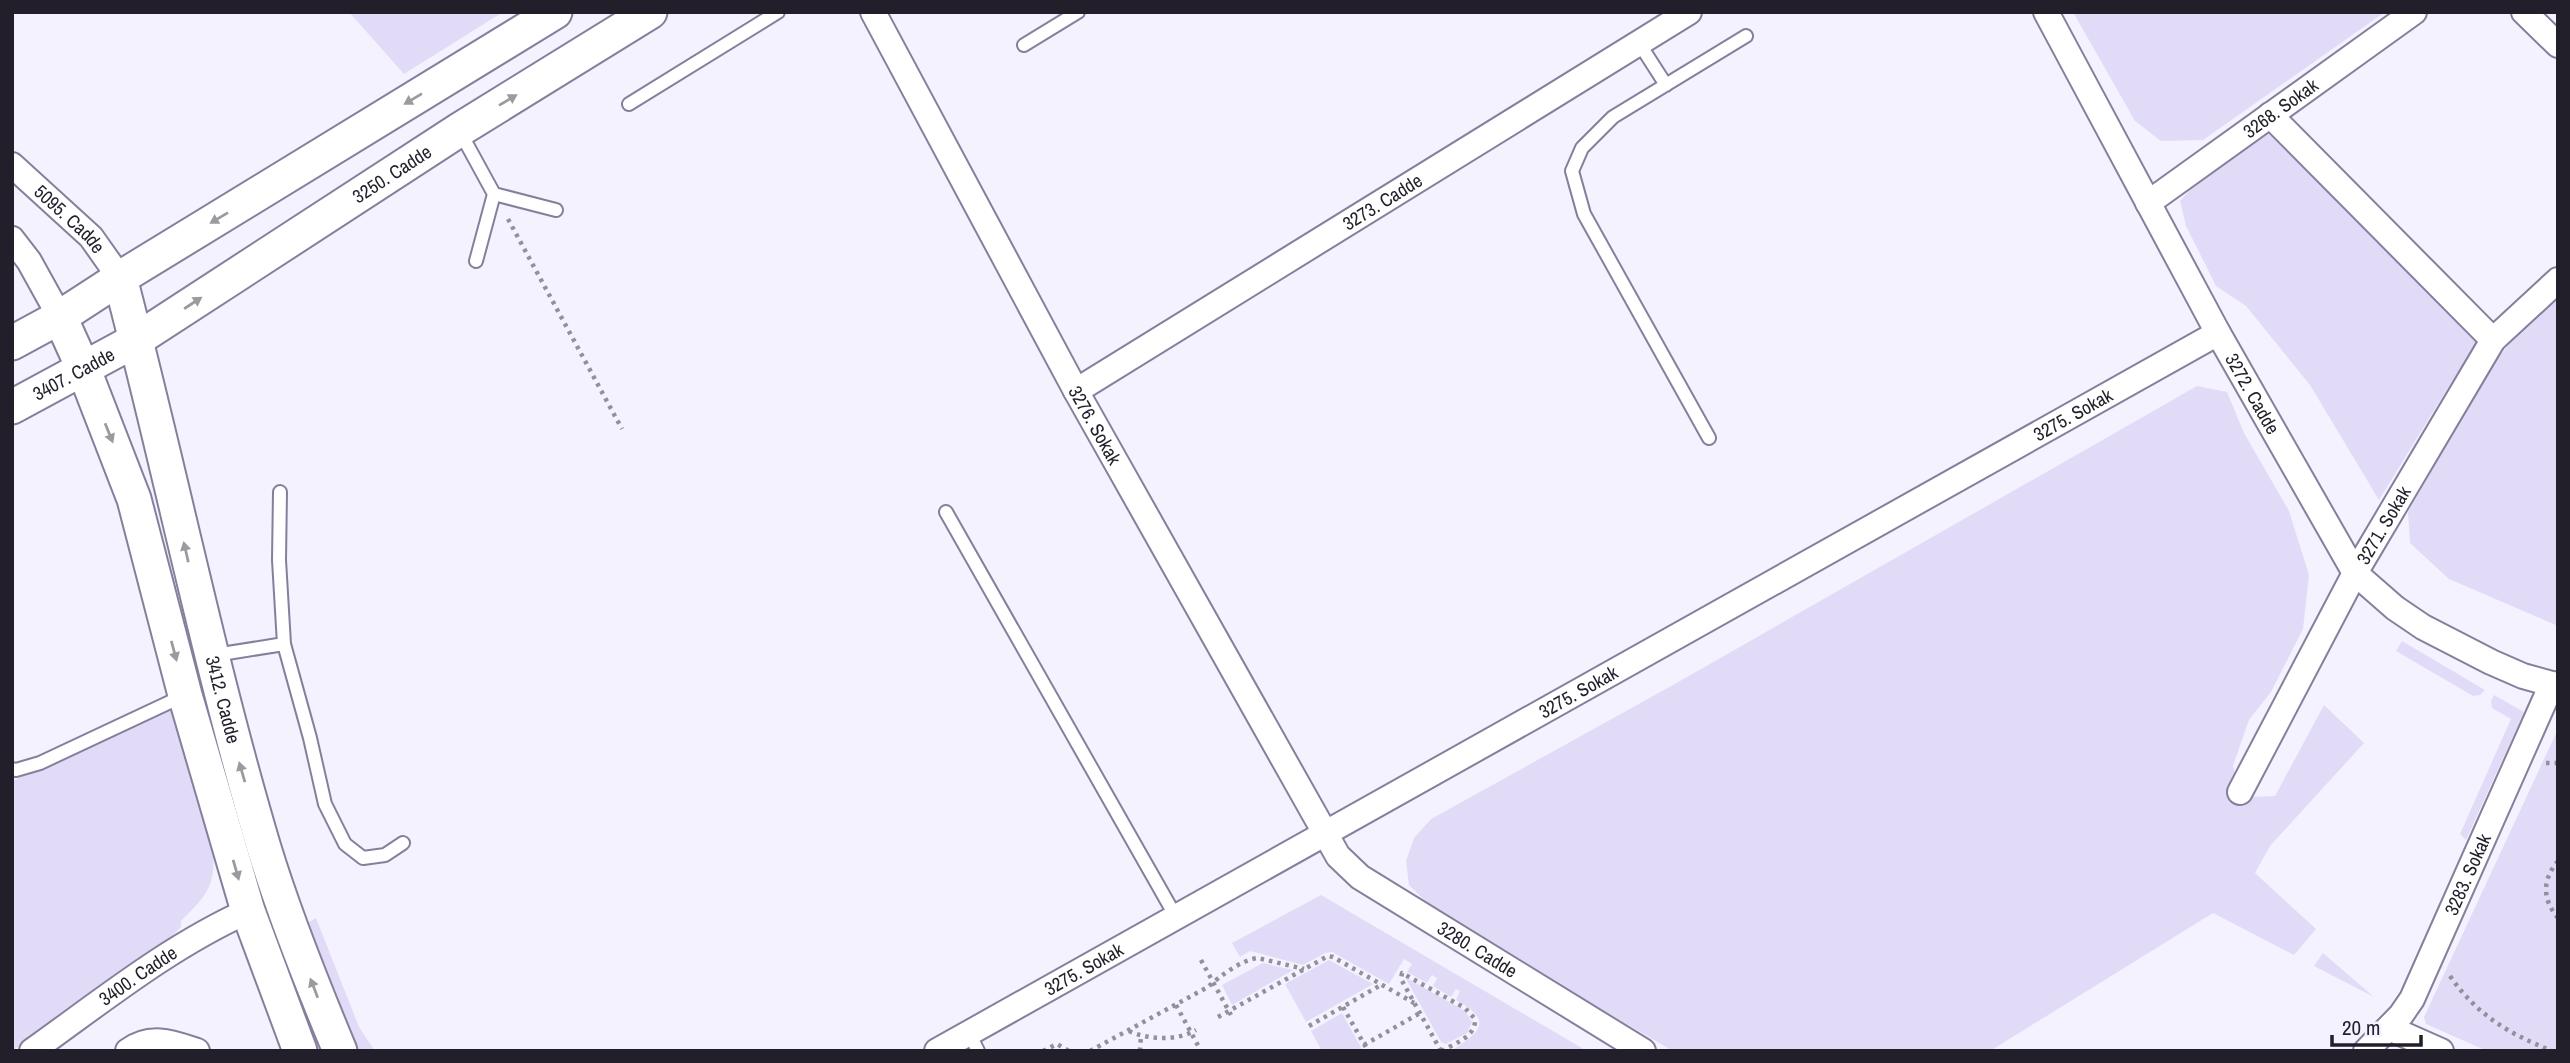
<svg xmlns="http://www.w3.org/2000/svg" width="2570" height="1063" font-family="'Archivo Narrow',sans-serif">
	<style>
		.green { fill: #e2dbf8 }
		.lines { fill: none; stroke-linecap: round; stroke-linejoin: round }
		.lane-casing { stroke: #867f9c; stroke-width: 16 }
		.street-casing { stroke: #867f9c; stroke-width: 28 }
		.secondary-casing { stroke: #867f9c; stroke-width: 37 }
		.path { stroke: #92909b; stroke-width: 4.5; stroke-dasharray: 3.5 5; stroke-linecap: butt }
		.lane { stroke: #fff; stroke-width: 12 }
		.street { stroke: #fff; stroke-width: 24 }
		.secondary { stroke: #fff; stroke-width: 33 }
		.oneway { fill: #9c9a9f }
		.labels { text-anchor: middle; dominant-baseline: central; stroke-width: 5; stroke-linejoin: round; paint-order: stroke }
		.street-label { font-size: 19px; fill: #221f2a; stroke: #f4f2fe }
	</style>
	<rect width="100%" height="100%" fill="#f4f2fe"/>
	<path class="green" d="M 349,12 L 503,12 L 404,74 Z
		M 2073,12 L 2385,12 L 2203,140 L 2161,141 L 2135,121 Z
		M 2270,133 L 2476,342 L 2379,500 L 2310,385 L 2246,306 L 2216,286 L 2186,226 L 2180,201 L 2196,183 Z
		M 2558,298 L 2558,626 L 2449,579 L 2410,543 L 2408,512 L 2493,364 L 2515,337 Z
		M 2197,386 L 2227,392 L 2244,433 L 2289,511 L 2309,575 L 2303,629 L 2271,692 L 2249,720 L 2233,766 L 2240,791 L 2250,797 L 2275,796 L 2324,705 L 2364,743 L 2270,846 L 2255,873 L 2316,929 L 2294,955 L 2213,913 L 1990,1051 L 1673,1051 L 1438,914 L 1409,885 L 1406,861 L 1414,838 L 1431,819 L 1673,685 Z
		M 2402,641 L 2485,690 L 2480,695 L 2473,696 L 2396,651 Z
		M 2494,695 L 2524,712 L 2466,840 L 2460,834 L 2511,719 L 2492,708 L 2491,701 Z
		M 171,710 L 213,853 C 216,887 204,898 181,921 L 181,927 L 166,942 L 12,1051 L 12,781 Z
		M 2558,729 L 2558,1051 L 2487,1051 L 2426,1024 L 2424,1017 Z
		M 1321,895 L 1587,1051 L 1451,1051 C 1478,1033 1496,1022 1456,1000 L 1460,991 L 1456,989 L 1451,997 L 1433,986 L 1437,978 L 1432,975 L 1427,983 L 1407,972 L 1412,964 L 1404,959 L 1389,984 L 1332,952 L 1325,953 L 1303,965 L 1250,951 L 1240,957 L 1232,943 Z
		M 316,918 L 359,1027 L 375,1051 L 357,1051 L 339,1014 L 304,925 Z
		M 2323,953 L 2374,997 L 2314,966 Z
		M 1329,960 L 1373,984 L 1306,1022 L 1285,984 Z
		M 1263,963 L 1293,970 L 1232,1005 L 1222,985 Z
		M 1405,977 L 1465,1011 L 1472,1022 L 1467,1033 L 1446,1044 L 1441,1042 Z
		M 1342,1013 L 1363,1051 L 1322,1051 L 1311,1031 Z"/>
	<g class="lines">
		<defs>
			<path id="lane" d="M 1639,43 L 1666,85
				M 1024,45 L 1078,12
				M 629,104 L 778,12
				M 459,130 L 494,194 L 476,261
				M 494,194 L 556,210
				M 1709,438 L 1584,214 L 1572,171 L 1582,148 L 1613,117 L 1746,36
				M 280,492 L 279,560 L 284,644 L 310,738 L 325,804 L 345,844 L 363,858 L 385,855 L 403,843
				M 946,512 L 1176,917
				M 215,655 L 284,644
				M 12,769 L 16,770 L 40,763 L 185,695
				M 969,1033 L 978,1051"/>
			<g id="street">
				<path id="s1" d="M 873,12 L 1076,391 L 1338,856 L 1360,877 L 1643,1051"/>
				<path id="s2" d="M 2046,12 L 2218,333 L 2355,573 L 2395,608 L 2423,627 L 2491,662 L 2523,676 L 2552,684"/>
				<path d="M 2524,12 L 2558,45"/>
				<path d="M 2270,115 L 2493,340"/>
				<path id="s3" d="M 12,165 L 91,237 L 120,278"/>
				<path id="s4" d="M 2148,203 L 2414,12"/>
				<path d="M 12,239 L 29,261 L 60,317"/>
				<path id="s5" d="M 1076,391 L 1689,12"/>
				<path id="s6" d="M 2240,792 L 2355,573 L 2493,340 L 2558,280"/>
				<path d="M 2389,1028 L 2441,1051"/>
				<path id="s7" d="M 32,1051 C 102,1001 170,946 248,911"/>
				<path d="M 128,1051 C 151,1034 173,1043 197,1051"/>
				<path id="s8" d="M 937,1051 L 2218,333"/>
				<path id="s9" d="M 2366,1051 L 2401,1015 L 2412,999 L 2552,684"/>
			</g>
			<g id="secondary">
				<path id="s10" d="M 120,278 C 170,468 208,660 264,848 C 285,917 312,984 340,1051"/>
				<path d="M 60,317 L 84,370 L 134,499 L 185,695 L 248,911 L 300,1051"/>
				<path d="M 12,343 L 60,317 L 120,278 L 555,12"/>
				<path id="s11" d="M 12,407 L 136,340 L 459,130 L 650,12"/>
			</g>
		</defs>
		<use href="#lane" class="lane-casing"/>
		<use href="#street" class="street-casing"/>
		<use href="#secondary" class="secondary-casing"/>
		<path class="path" d="M 508,219 L 622,429
			M 2546,763 L 2558,763
			M 2558,861 C 2542,880 2542,899 2558,918
			M 1201,960 L 1231,1015
			M 2450,976 C 2478,1016 2508,1033 2552,1051
			M 1176,1005 L 1201,1051
			M 1343,1007 L 1368,1051
			M 1218,1017 L 1328,956 L 1333,957 L 1414,1003
			M 1309,1026 L 1381,985
			M 1129,1031 C 1149,1040 1177,1041 1196,1030
			M 1364,1045 L 1420,1013
			M 1043,1051 L 1057,1044 L 1069,1051
			M 1090,1051 L 1208,987 C 1220,976 1241,960 1258,958 L 1304,969
			M 1140,1051 L 1141,1035
			M 1441,1051 L 1401,979 L 1402,973 L 1465,1008 L 1475,1019 C 1476,1037 1455,1043 1442,1051"/>
		<use href="#lane" class="lane"/>
		<use href="#street" class="street"/>
		<use href="#secondary" class="secondary"/>
	</g>
	<defs><path id="oneway-solid" d="M-6-.8H1V-3.2L6.5 0L1 3.2V.8H-6Z" transform="scale(1.75)"/></defs>
	<g class="oneway">
		<use href="#oneway-solid" transform="translate(413 99) rotate(149)"/>
		<use href="#oneway-solid" transform="translate(508 100) rotate(-31)"/>
		<use href="#oneway-solid" transform="translate(219 218) rotate(149)"/>
		<use href="#oneway-solid" transform="translate(193 303) rotate(-33)"/>
		<use href="#oneway-solid" transform="translate(109 433) rotate(68)"/>
		<use href="#oneway-solid" transform="translate(186 552) rotate(-103)"/>
		<use href="#oneway-solid" transform="translate(174 651) rotate(75)"/>
		<use href="#oneway-solid" transform="translate(242 772) rotate(-106)"/>
		<use href="#oneway-solid" transform="translate(236 870) rotate(74)"/>
		<use href="#oneway-solid" transform="translate(314 988) rotate(-111)"/>
	</g>
	<g class="labels">
		<g class="street-label">
			<text stroke="none"><textPath href="#s4" startOffset="163">3268. Sokak</textPath></text>
			<text stroke="none"><textPath href="#s11" startOffset="446">3250. Cadde</textPath></text>
			<text stroke="none"><textPath href="#s5" startOffset="360">3273. Cadde</textPath></text>
			<text stroke="none"><textPath href="#s3" startOffset="79">5095. Cadde</textPath></text>
			<text stroke="none"><textPath href="#s11" startOffset="70">3407. Cadde</textPath></text>
			<text stroke="none"><textPath href="#s2" startOffset="434">3272. Cadde</textPath></text>
			<text stroke="none"><textPath href="#s8" startOffset="1302">3275. Sokak</textPath></text>
			<text stroke="none"><textPath href="#s1" startOffset="469">3276. Sokak</textPath></text>
			<text stroke="none"><textPath href="#s6" startOffset="303">3271. Sokak</textPath></text>
			<text stroke="none"><textPath href="#s8" startOffset="735">3275. Sokak</textPath></text>
			<text stroke="none"><textPath href="#s10" startOffset="434">3412. Cadde</textPath></text>
			<text stroke="none"><textPath href="#s9" startOffset="206">3283. Sokak</textPath></text>
			<text stroke="none"><textPath href="#s1" startOffset="1132">3280. Cadde</textPath></text>
			<text stroke="none"><textPath href="#s8" startOffset="168">3275. Sokak</textPath></text>
			<text stroke="none"><textPath href="#s7" startOffset="130">3400. Cadde</textPath></text>
		</g>
	</g>
	<rect width="2570" height="1063" fill="none" stroke="#221f2a" stroke-width="28"/>
	<path d="M2332 1035v10h89v-10" fill="none" stroke="#221f2a" stroke-width="3.5"/>
	<text x="2342" y="1035" font-size="21" fill="#221f2a" stroke="#f4f2fe" stroke-width="5" paint-order="stroke">20 m</text>
</svg>
